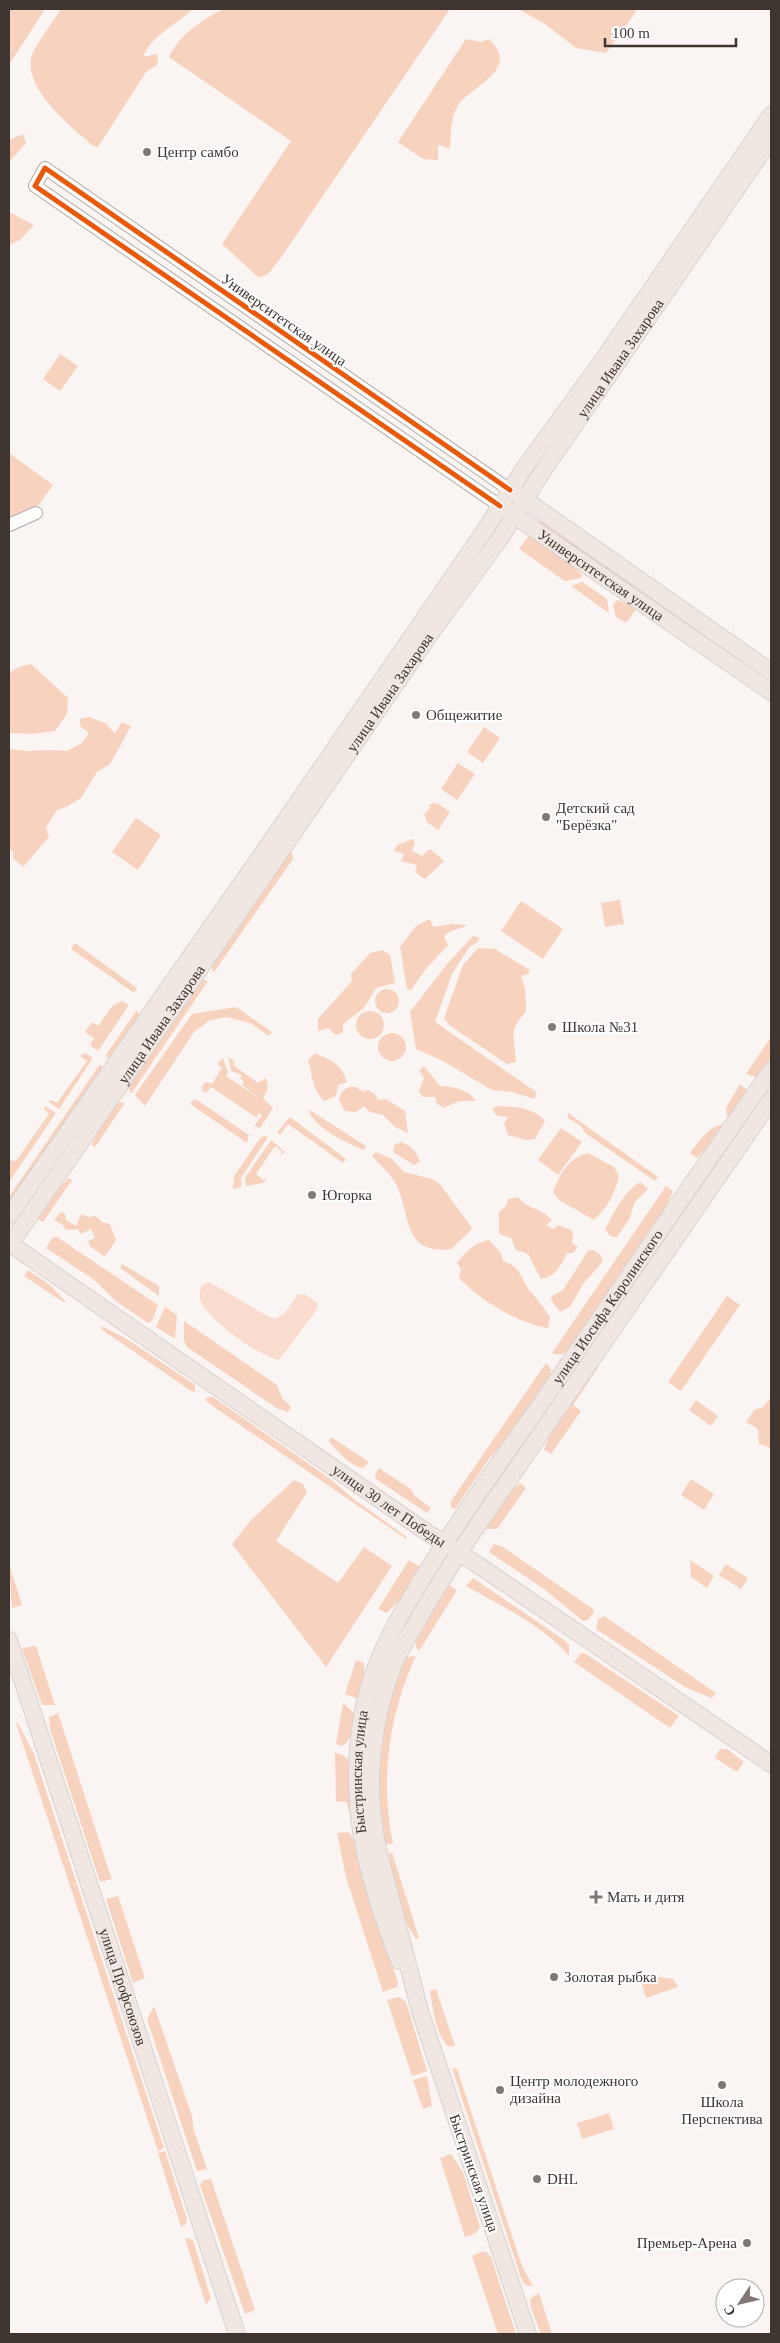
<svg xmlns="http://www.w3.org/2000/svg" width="780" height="2343" font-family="'Times New Roman',serif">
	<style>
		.green { fill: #f7d2be }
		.water { fill: #fadcce }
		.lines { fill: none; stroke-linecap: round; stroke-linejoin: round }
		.minor-casing { stroke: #b1aba8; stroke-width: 14 }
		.major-casing { stroke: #d7d2d1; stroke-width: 18 }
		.minor { stroke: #fefefd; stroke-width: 12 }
		.major { stroke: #f0e7e2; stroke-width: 16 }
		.cycleway-casing { stroke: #fff; stroke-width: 8 }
		.cycleway { stroke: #e8590c; stroke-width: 5 }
		.poi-dot { fill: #807874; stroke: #fff; stroke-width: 2 }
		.labels { text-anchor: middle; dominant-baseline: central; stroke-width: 4; stroke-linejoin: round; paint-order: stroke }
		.poi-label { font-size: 15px; fill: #3e3430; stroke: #fff; text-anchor: start }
		.street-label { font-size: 15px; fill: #3e3430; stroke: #fff }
	</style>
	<rect width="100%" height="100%" fill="#faf5f2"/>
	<path class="green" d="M 9,9 L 45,9 L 9,65 Z
		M 61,9 L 193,9 C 177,24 151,36 143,57 L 157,54 L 158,64 L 146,72 L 98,147 L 93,146 C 71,126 25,91 31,58 C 33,48 55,19 61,9 Z
		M 223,9 L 450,9 L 280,259 L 268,274 L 259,278 L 222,244 L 291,141 L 169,57 C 180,34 201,21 223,9 Z
		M 518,9 L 636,9 L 635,13 L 606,53 L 576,48 L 545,24 Z
		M 466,39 L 481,42 L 489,39 C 523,71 467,87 457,107 C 450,120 451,135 450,149 L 438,145 L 438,160 L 423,159 L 398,142 Z
		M 23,134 L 26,143 L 9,162 L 9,140 Z
		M 9,212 L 34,225 L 20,240 L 9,245 Z
		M 60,354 L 78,366 L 60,391 L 43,379 Z
		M 9,453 L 53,485 L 38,506 L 9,517 Z
		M 540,519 L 732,651 L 728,656 L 537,524 Z
		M 530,534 L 565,558 L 582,575 L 581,578 L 565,581 L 519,549 Z
		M 582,582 L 607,599 L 609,613 L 571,586 Z
		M 617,600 L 637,608 L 626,623 L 616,617 L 613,605 Z
		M 31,664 L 68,698 L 67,714 L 55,731 L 32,734 L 9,733 L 9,673 L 19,667 Z
		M 89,717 L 105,723 L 115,733 L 122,722 L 131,726 L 110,764 L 97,772 L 81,798 L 68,806 L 57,810 L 46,827 L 49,837 L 23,867 L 13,858 L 13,851 L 9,850 L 9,749 L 27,751 L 52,750 L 67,751 L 82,743 L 89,733 L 81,727 L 79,719 Z
		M 484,727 L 500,738 L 483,763 L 467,752 Z
		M 458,763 L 475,774 L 457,800 L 441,789 Z
		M 434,803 L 439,804 L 450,812 L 438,830 L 427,822 L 424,814 L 431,807 L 429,805 Z
		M 136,818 L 161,835 L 138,870 L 112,852 Z
		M 413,839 L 415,844 L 412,851 L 422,856 L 430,849 L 444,861 L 425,879 L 415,872 L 417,865 L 401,861 L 404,854 L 394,851 L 397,845 Z
		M 289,851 L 292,853 L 293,859 L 214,972 L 212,971 L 212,962 Z
		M 620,900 L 624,924 L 605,927 L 601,903 Z
		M 521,901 L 563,929 L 543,959 L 501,931 Z
		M 430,919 L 433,927 L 452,924 L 467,925 C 459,931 450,928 444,937 L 448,945 L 425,970 L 411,990 L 407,989 L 400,947 L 416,926 Z
		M 473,936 L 480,938 L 475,944 L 470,946 L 452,974 L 435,1022 L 536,1092 L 535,1099 L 512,1092 L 492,1090 L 441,1060 L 416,1049 L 410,1012 L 447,964 Z
		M 75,943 L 137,988 L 134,993 L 71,949 Z
		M 478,948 L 495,949 L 530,970 L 528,974 L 521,976 L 525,988 L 526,1012 C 507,1031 515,1038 516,1062 L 507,1064 L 449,1025 L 444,1018 L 463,965 Z
		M 383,950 L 390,955 L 395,983 L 376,988 L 364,1008 L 343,1024 L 343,1033 L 335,1035 L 329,1028 L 318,1031 L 318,1019 L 352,981 L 351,974 L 370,953 Z
		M 203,980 L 208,981 L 131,1094 L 128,1086 Z
		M375 1001a12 12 0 1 1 24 0a12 12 0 1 1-24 0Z
		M 122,1001 L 129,1005 L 98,1051 L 90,1045 L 94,1038 L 85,1032 L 92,1022 L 98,1026 L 113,1005 Z
		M 236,1007 L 272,1032 L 269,1036 L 250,1023 L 227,1017 L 210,1020 L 194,1032 L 145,1106 L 135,1095 L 192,1014 Z
		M 137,1010 L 139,1016 L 111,1058 L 105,1056 Z
		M356 1025a14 14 0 1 1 28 0a14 14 0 1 1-28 0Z
		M378 1047a14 14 0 1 1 28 0a14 14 0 1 1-28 0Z
		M 771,1037 L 771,1058 L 756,1077 L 746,1074 Z
		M 85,1053 L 93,1058 L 59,1109 L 49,1102 L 51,1100 L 57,1103 L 87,1061 L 80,1056 Z
		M 315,1053 C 332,1061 341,1063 347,1082 L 338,1085 L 336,1096 L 324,1101 C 310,1086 314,1077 308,1060 Z
		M 228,1057 L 235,1062 L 233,1065 L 258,1083 L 265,1078 C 270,1086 267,1091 263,1098 L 273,1108 L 260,1128 L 254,1126 L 262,1115 L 258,1113 L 257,1118 L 211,1087 L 206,1093 L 202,1090 L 203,1084 L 207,1082 L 212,1084 L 222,1068 L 217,1064 L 223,1058 L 228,1072 L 226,1076 L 260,1099 L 242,1085 L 244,1082 L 240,1078 L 242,1075 L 231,1071 Z
		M 100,1064 L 103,1068 L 11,1200 L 9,1197 Z
		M 424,1066 L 440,1086 C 454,1087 468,1089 476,1101 L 459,1101 L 444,1108 L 437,1104 L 435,1097 L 423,1097 L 419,1091 L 424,1078 L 419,1071 Z
		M 740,1084 L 747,1090 L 745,1097 L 730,1118 L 727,1116 L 726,1108 Z
		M 356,1087 L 363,1092 L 368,1090 L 375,1094 L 378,1100 L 386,1099 L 405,1111 L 408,1133 L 395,1127 L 383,1115 L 370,1112 L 364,1106 L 356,1112 L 345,1111 L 339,1100 C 340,1091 347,1086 356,1087 Z
		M 193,1100 L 197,1100 L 249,1135 L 247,1143 L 190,1104 Z
		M 121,1102 L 125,1103 L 95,1147 L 92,1145 C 97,1132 106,1107 121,1102 Z
		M 45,1106 L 56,1113 L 9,1182 L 9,1160 L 16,1161 L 49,1114 L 44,1109 Z
		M 497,1106 C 515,1107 532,1107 545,1121 L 535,1139 L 526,1140 L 508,1135 L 504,1124 L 508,1117 L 497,1116 L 492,1109 Z
		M 308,1109 L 366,1146 L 364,1150 C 345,1142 315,1129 308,1109 Z
		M 568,1113 L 658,1177 L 655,1181 L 585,1133 L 581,1126 L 568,1118 Z
		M 290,1117 L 346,1159 L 343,1163 L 288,1124 L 280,1135 L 277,1132 Z
		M 726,1124 L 714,1141 L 697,1158 L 690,1153 C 700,1141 708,1125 726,1124 Z
		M 561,1128 L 582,1142 L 558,1175 L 538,1160 Z
		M 735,1132 L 740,1135 L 474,1521 L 469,1517 Z
		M 265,1136 L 268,1137 L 241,1178 L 241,1187 L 233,1189 L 234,1176 L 261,1137 Z
		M 271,1140 L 285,1152 L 280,1156 L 282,1152 L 275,1146 L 256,1174 L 263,1180 L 268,1177 L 263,1183 L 246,1186 L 245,1178 Z
		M 401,1142 C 411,1146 417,1151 420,1162 L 414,1165 L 393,1152 L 394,1145 Z
		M 376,1152 L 392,1159 L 404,1172 L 432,1179 L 440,1184 L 472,1228 C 466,1237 458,1241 452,1249 C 403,1255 411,1218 397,1186 C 391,1174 381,1166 372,1156 Z
		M 588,1153 L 614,1167 L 619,1176 C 615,1195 607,1207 594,1220 L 559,1200 L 553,1192 C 561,1173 568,1158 588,1153 Z
		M 69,1178 L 72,1180 L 43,1222 L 36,1218 L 52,1195 Z
		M 641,1182 L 648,1189 L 634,1203 L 630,1218 L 617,1237 L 611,1236 L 605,1230 C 612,1215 626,1188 641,1182 Z
		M 666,1186 L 673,1191 L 664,1212 L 569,1349 C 563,1355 560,1356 552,1353 Z
		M 518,1197 C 526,1209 542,1208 552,1220 L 546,1225 L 553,1229 L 559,1225 L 565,1228 L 571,1229 L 573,1237 L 572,1243 L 578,1247 L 573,1253 L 567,1253 C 561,1266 555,1277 541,1279 L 528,1254 L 516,1250 L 511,1238 L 499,1234 L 499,1212 L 506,1206 L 508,1199 Z
		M 61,1212 L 65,1214 L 66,1220 L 76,1226 L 81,1214 L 88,1217 L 96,1216 L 102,1222 L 110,1224 L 116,1240 L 106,1255 L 103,1256 L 90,1246 L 88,1241 L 95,1238 L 91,1229 L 81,1234 L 78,1229 L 66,1230 L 62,1224 L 54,1220 Z
		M 57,1237 L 158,1305 L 152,1321 L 148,1323 L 117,1302 L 93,1279 L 46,1248 L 52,1238 Z
		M 489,1240 L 501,1253 L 503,1261 C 522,1267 520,1279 531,1292 C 538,1300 544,1308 550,1317 L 548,1328 C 517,1323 480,1300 459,1278 L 461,1269 L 457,1263 C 467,1250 474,1243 489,1240 Z
		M 593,1250 L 600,1254 L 603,1261 L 583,1284 L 570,1307 L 560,1312 L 551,1300 L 552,1296 L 563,1290 L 588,1251 Z
		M 122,1264 L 159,1286 L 159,1296 L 120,1268 Z
		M 28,1270 L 51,1286 L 66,1302 L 63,1302 L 24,1276 Z
		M 727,1296 L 740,1305 L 681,1391 L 668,1382 Z
		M 165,1307 L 177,1315 L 175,1339 L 156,1327 Z
		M 184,1321 L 277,1385 L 282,1398 L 291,1407 L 288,1412 L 278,1409 L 187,1347 L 184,1340 Z
		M 102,1326 L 130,1341 L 195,1385 L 195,1392 L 191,1391 L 101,1329 Z
		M 546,1363 L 551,1369 L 551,1375 L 512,1433 L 489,1459 L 455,1509 L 451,1507 L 451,1501 Z
		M 599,1366 L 573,1405 L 581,1411 L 551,1454 L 544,1450 L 551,1430 L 596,1367 Z
		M 208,1397 L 213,1397 L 329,1478 L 355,1500 L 407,1537 L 406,1539 L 211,1405 L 205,1400 Z
		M 771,1397 L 771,1448 L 759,1444 L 758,1429 L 746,1422 L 755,1409 L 762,1408 Z
		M 696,1400 L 718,1416 L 711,1426 L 689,1410 Z
		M 331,1437 L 369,1462 L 363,1468 C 349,1466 339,1452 329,1442 Z
		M 379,1468 L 412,1490 L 414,1495 L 431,1508 L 427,1513 L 377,1480 L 375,1475 Z
		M 691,1479 L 714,1494 L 704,1510 L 681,1495 Z
		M 294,1480 L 303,1484 L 307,1492 L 276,1541 L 338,1583 L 364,1547 L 392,1566 L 326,1667 L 232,1544 L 251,1520 Z
		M 520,1483 L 526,1488 L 497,1529 L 483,1529 L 508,1493 Z
		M 494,1544 L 503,1547 L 593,1609 L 594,1612 L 588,1620 L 583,1621 L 544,1589 L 489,1552 Z
		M 409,1560 L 422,1568 L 404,1595 L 387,1613 L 378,1609 Z
		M 690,1560 L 714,1576 L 707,1588 L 691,1577 Z
		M 9,1564 L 22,1605 L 12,1608 Z
		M 726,1564 L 748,1578 L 741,1589 L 719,1575 Z
		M 473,1578 L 564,1640 L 569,1645 L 569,1656 C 548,1629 497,1603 466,1586 Z
		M 449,1585 L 457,1590 L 419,1651 L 416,1647 L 415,1641 Z
		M 604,1616 L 716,1693 L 711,1698 L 685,1687 L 596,1629 L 598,1619 Z
		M 36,1646 L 55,1705 L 42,1705 L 22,1648 Z
		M 581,1653 L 586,1654 L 679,1716 L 670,1728 L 574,1662 Z
		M 416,1656 C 388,1716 380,1780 393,1844 L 386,1844 L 383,1839 L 378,1792 L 381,1730 L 403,1661 L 408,1657 Z
		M 356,1660 L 364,1663 L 364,1675 L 359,1696 L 356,1698 L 345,1694 Z
		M 343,1703 L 356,1715 C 353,1727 353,1739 342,1746 L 336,1744 Z
		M 58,1713 L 109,1871 L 112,1879 L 100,1882 L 50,1729 L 49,1717 Z
		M 16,1723 L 18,1723 L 34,1754 L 164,2148 L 158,2151 Z
		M 720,1749 L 727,1749 L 744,1762 L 737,1772 L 715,1758 Z
		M 335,1753 C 344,1754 347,1757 350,1765 L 351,1820 L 347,1802 L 336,1801 Z
		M 348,1832 C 357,1840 355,1850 358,1861 C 368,1902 384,1942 398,1982 L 397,1987 L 383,1992 L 346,1877 L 337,1833 Z
		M 392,1852 L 419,1938 L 416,1939 L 404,1920 L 387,1857 Z
		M 118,1896 L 145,1978 L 133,1983 L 106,1899 Z
		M 643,1975 L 673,1979 L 678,1987 L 646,1998 L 640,1977 Z
		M 436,1989 L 455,2046 L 448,2046 C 435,2033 433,2008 430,1991 Z
		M 399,1997 L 406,2002 L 427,2071 L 412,2076 L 387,2000 Z
		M 154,2006 L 192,2116 L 194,2131 L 207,2169 L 197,2171 L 147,2019 Z
		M 452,2068 L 457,2069 L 522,2266 L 533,2286 L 527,2286 L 522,2281 Z
		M 427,2076 L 432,2106 L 423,2109 L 413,2080 Z
		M 609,2113 L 614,2129 L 582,2139 L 577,2123 Z
		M 165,2151 L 187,2219 L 186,2224 L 181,2227 L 158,2153 Z
		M 451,2154 L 463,2172 L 480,2227 L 476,2233 L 465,2237 L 440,2158 Z
		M 211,2179 L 255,2310 L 245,2314 L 200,2185 L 204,2180 Z
		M 189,2238 L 193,2240 L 211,2298 L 206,2305 L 185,2239 Z
		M 481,2252 L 486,2252 L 491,2257 L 516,2334 L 498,2334 L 472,2256 Z
		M 539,2293 L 552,2334 L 541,2334 L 530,2305 L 531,2298 Z"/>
	<path class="water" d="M 208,1282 C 231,1293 252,1309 275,1319 L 284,1314 L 298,1294 L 306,1295 L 318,1303 L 316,1311 L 279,1360 C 256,1354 212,1323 201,1302 C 199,1297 200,1291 201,1286 Z"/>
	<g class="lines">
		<defs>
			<path id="minor" d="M 500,506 L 35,186 L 45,168 L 510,490
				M 9,525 L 36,513"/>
			<g id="major">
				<path d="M 517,494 L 771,672"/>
				<path id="s1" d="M 506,510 L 771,692"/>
				<path d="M 9,1216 L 274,837 L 485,530 L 525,467 L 600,364 L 771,115"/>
				<path id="s2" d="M 9,1243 L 422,1529 L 478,1565 L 771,1764"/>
				<path id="s3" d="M 9,1246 L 433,630 L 499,540 L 543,471 L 771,139"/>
				<path id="s4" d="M 9,1640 L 237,2334"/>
				<path id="s5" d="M 399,1961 C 366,1875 346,1803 363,1711 C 373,1658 401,1613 429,1568 C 466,1508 507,1452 547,1395 C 622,1287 695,1177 771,1071"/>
				<path d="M 528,2334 L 420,2011 L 379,1853 C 365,1792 370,1731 391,1672 C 397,1653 409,1636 419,1618 C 448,1567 482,1519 515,1471 C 600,1347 686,1224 771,1100"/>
			</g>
		</defs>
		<use href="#minor" class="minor-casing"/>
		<use href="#major" class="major-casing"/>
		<use href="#minor" class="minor"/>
		<use href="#major" class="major"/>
		<defs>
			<path id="cycleway" d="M 500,506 L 35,186 L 45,168 L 510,490"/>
		</defs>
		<use href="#cycleway" class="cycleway-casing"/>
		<use href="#cycleway" class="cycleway"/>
	</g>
	<g class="poi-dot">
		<circle cx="147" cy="152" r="5"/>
		<circle cx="416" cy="715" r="5"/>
		<circle cx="546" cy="817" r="5"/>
		<circle cx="552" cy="1027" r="5"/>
		<circle cx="312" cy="1195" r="5"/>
		<path d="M593.5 1889.5h5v5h5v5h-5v5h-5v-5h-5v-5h5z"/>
		<circle cx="554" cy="1977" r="5"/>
		<circle cx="722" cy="2085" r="5"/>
		<circle cx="500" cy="2090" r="5"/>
		<circle cx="537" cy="2179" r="5"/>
		<circle cx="747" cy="2243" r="5"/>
	</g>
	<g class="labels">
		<g class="poi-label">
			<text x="157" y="152">Центр самбо</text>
			<text x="426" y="715">Общежитие</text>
			<text x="556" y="808">Детский сад<tspan x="556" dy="17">"Берёзка"</tspan></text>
			<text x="562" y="1027">Школа №31</text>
			<text x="322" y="1195">Югорка</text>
			<text x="607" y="1897">Мать и дитя</text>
			<text x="564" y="1977">Золотая рыбка</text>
			<text x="510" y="2081">Центр молодежного<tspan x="510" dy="17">дизайна</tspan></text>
			<text x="722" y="2102" text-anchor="middle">Школа<tspan x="722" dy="17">Перспектива</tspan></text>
			<text x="547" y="2179">DHL</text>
			<text x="737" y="2243" text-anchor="end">Премьер-Арена</text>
		</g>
		<g class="street-label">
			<text transform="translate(284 320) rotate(35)">Университетская улица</text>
			<text stroke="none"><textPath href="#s3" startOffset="1078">улица Ивана Захарова</textPath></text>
			<text stroke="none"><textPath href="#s1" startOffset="115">Университетская улица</textPath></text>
			<text stroke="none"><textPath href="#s3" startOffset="672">улица Ивана Захарова</textPath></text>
			<text stroke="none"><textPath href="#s3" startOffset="269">улица Ивана Захарова</textPath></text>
			<text stroke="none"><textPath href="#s5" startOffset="731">улица Иосифа Каролинского</textPath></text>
			<text stroke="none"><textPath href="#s2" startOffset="462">улица 30 лет Победы</textPath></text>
			<text stroke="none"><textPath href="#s5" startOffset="195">Быстринская улица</textPath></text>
			<text stroke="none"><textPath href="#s4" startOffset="365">улица Профсоюзов</textPath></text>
			<text transform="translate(474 2173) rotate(71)">Быстринская улица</text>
		</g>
	</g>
	<rect width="780" height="2343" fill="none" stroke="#3e3430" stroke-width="20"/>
	<g transform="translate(740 2303) rotate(235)"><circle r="24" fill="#ffffff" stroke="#b2aeac"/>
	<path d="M0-4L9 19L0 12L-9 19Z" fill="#807874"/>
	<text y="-8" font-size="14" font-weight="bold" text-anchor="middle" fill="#3e3430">С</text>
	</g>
	<path d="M605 38v8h131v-8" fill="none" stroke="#3e3430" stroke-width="2.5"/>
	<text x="612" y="38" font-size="15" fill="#3e3430" stroke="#ffffff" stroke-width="4" paint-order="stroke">100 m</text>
</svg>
